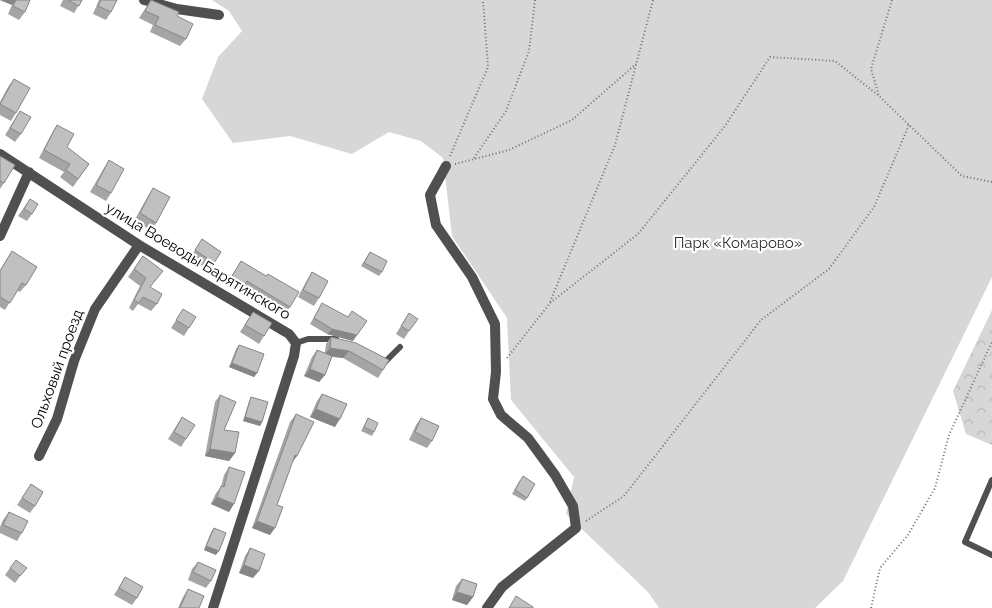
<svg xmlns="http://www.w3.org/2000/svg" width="992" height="608" font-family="Raleway,sans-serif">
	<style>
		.forest { fill: url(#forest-crowns) }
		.park { fill: #d7d7d7 }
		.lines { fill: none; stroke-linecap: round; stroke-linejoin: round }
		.path { stroke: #727272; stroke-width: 2; stroke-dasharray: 1 2.5; stroke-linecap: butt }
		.service { stroke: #505050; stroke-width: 6 }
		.minor { stroke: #505050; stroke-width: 10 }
		.wall { fill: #a5a5a5 }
		.shaded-wall { fill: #868686 }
		.building { fill: #c0c0c0; stroke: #868686 }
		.labels { text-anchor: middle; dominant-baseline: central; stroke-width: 4.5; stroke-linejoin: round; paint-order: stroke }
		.park-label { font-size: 15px; fill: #2e2e2e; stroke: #fff }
		.street-label { font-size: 15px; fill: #000; stroke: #fff }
	</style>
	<defs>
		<pattern id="forest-crowns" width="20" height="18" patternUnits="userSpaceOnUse" patternTransform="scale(1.25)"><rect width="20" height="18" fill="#d7d7d7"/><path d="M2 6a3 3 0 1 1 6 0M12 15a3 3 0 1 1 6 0" fill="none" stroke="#b7b7b7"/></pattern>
	</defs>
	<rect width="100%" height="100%" fill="#fff"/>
	<path class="forest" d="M 992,310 L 992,445 L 966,434 L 953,391 Z"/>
	<path class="park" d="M 212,0 L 992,0 L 992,277 L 843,581 L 815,608 L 659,608 L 648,592 L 566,514 L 574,477 L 511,400 L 507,318 L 452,236 L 443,158 L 421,141 L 389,132 L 352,154 L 290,136 L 233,143 L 202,99 L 218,57 L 242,31 L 229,11 Z"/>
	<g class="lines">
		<path class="path" d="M 892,0 L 871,69 L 879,96 L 962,176 L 992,182
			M 450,156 L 488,67 L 483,0
			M 474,158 L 506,111 L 529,51 L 535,0
			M 455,164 L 509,150 L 572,120 L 636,64
			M 550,302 L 615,145 L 653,0
			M 507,358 L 550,303 L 638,234 L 725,126 L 770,57 L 835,61 L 879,96
			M 586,521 L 624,496 L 761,320 L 829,269 L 874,207 L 909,125
			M 871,608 L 880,568 L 908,535 L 935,488 L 949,435 L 992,342"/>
		<path class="service" d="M 296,343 L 308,339 L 336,339
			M 382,360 L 385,362 L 400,347
			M 992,480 L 965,542 L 992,555"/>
		<path class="minor" d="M 144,0 L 177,9 L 219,15
			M 0,154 L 139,245 L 289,334 L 296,343 L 294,356 L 213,608
			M 446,166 L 430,195 L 436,225 L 472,277 L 495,324 L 496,372 L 493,399 L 501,415 L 528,438 L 555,475 L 573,506 L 576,528 L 502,587 L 487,608
			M 0,236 L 29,172
			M 39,456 L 57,419 L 74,361 L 95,309 L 139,245"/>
	</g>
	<path class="wall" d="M 0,0 L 30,0 L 25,12 L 19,20 L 8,14 L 12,5 Z
		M 63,0 L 82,0 L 74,13 L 60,6 Z
		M 99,0 L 117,0 L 111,12 L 106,20 L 93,14 Z
		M 151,0 L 177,16 L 186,39 L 180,46 L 150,32 L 153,25 L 139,18 Z
		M 14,79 L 16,113 L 11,121 L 0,115 L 0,102 L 8,87 Z
		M 20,111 L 21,134 L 15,142 L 5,135 Z
		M 57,125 L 67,147 L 89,164 L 73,187 L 60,177 L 64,172 L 39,158 L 52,133 Z
		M 0,156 L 4,183 L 0,189 Z
		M 109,160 L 111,193 L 106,201 L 90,192 L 104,168 Z
		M 153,188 L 156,223 L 151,230 L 134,221 L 148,196 Z
		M 30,199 L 32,214 L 27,221 L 18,216 Z
		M 202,239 L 221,252 L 209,270 L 190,258 Z
		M 12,251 L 26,285 L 20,292 L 17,290 L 5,310 L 0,307 L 0,270 Z
		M 370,252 L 382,272 L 379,276 L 361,266 Z
		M 143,256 L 150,288 L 157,304 L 151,311 L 138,304 L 133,311 L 129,308 L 140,286 L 128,277 Z
		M 241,261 L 266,276 L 290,307 L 286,313 L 243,287 L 241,290 L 228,282 Z
		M 312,272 L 319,298 L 314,306 L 298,297 L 307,280 Z
		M 322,303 L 353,341 L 327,334 L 310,324 Z
		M 183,309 L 189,328 L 184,336 L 171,328 Z
		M 253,312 L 264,336 L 259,344 L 240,332 Z
		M 409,313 L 409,331 L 404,339 L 396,334 Z
		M 331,337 L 383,370 L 378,378 L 343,358 L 332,357 L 325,375 L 319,382 L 304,376 L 312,357 L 317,350 L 325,353 L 326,344 Z
		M 239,345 L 257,373 L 254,377 L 229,367 L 236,349 Z
		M 322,394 L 335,427 L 310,417 L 317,401 Z
		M 220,395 L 224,430 L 235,453 L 229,461 L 205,456 L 215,402 Z
		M 251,397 L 262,422 L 260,426 L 243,421 L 249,401 Z
		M 296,414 L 292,463 L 277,505 L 270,535 L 252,528 L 290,422 Z
		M 182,417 L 186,439 L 181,447 L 168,439 Z
		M 368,418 L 374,432 L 372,436 L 361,431 Z
		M 421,418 L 432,441 L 427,448 L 409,440 L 416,425 Z
		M 229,467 L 229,512 L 211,504 L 216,493 L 221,487 L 224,475 Z
		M 520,480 L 527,498 L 525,501 L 512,494 Z
		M 31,484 L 35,506 L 30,513 L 17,505 Z
		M 9,512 L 22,533 L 17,541 L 0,533 L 0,527 L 3,520 Z
		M 214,528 L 216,555 L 204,550 L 211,532 Z
		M 250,548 L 253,578 L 239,573 L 245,556 Z
		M 198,562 L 211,581 L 206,588 L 188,580 L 192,569 Z
		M 10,568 L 21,575 L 15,583 L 5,575 Z
		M 125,577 L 137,598 L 132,605 L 114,595 Z
		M 462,579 L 473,597 L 467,605 L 452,600 L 456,586 Z
		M 188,589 L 199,608 L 178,608 L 183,597 Z"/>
	<path class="shaded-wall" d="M 0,0 L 16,0 L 12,5 Z
		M 332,329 L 357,335 L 353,341 L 327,334 Z
		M 330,348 L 349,351 L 343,358 L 324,355 Z
		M 232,363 L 257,373 L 254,377 L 229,367 Z
		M 310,369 L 325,375 L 319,382 L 304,376 Z
		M 316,409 L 340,419 L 335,427 L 310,417 Z
		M 245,417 L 262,422 L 260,426 L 243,421 Z
		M 210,449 L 235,453 L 229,461 L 205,456 Z
		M 295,455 L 297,456 L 292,463 Z
		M 217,497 L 234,504 L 229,512 L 211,504 Z
		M 257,521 L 275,528 L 270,535 L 252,528 Z
		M 206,546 L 219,551 L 216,555 L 204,550 Z
		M 244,565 L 259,571 L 253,578 L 239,573 Z
		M 457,592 L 473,597 L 467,605 L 452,600 Z"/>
	<path class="building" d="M 16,0 L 30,0 L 25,12 L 13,6 Z
		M 68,0 L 82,0 L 79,6 Z
		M 101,0 L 117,0 L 111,12 L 98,6 Z
		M 151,0 L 179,12 L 177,16 L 193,24 L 186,39 L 155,25 L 159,17 L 145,11 Z
		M 14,79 L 30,88 L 16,113 L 0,104 Z
		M 20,111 L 31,117 L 21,134 L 10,128 Z
		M 57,125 L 74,134 L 67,147 L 89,164 L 78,179 L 66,170 L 70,164 L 44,150 Z
		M 0,156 L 15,165 L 4,183 L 0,181 Z
		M 109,160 L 124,169 L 111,193 L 96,185 Z
		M 153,188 L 170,197 L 156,223 L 140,213 Z
		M 30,199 L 38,204 L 32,214 L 24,209 Z
		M 202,239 L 221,252 L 214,263 L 195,250 Z
		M 12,251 L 37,267 L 26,285 L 22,283 L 10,303 L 0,297 L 0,271 Z
		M 370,252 L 387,261 L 382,272 L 364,263 Z
		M 143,256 L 163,271 L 150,287 L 162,294 L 157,304 L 143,297 L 139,303 L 134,300 L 146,278 L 134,269 Z
		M 241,261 L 266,276 L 268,274 L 299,292 L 290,307 L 247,281 L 245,284 L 232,276 Z
		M 312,272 L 328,281 L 319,298 L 303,290 Z
		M 322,303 L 348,317 L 352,311 L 367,321 L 357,335 L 332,329 L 314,318 Z
		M 183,309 L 196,317 L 189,328 L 176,320 Z
		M 253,312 L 272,323 L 264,336 L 245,325 Z
		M 409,313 L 418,319 L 409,331 L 401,326 Z
		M 331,337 L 356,343 L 389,360 L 383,370 L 349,351 L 330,348 Z
		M 239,345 L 264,354 L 257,373 L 232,363 Z
		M 317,350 L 332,356 L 325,375 L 310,369 Z
		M 322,394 L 347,404 L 340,419 L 316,409 Z
		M 220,395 L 236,402 L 224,430 L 239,432 L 235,453 L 210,449 Z
		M 251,397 L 268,402 L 262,422 L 245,417 Z
		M 296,414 L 314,422 L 297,456 L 295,455 L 277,505 L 283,507 L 275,528 L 257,521 Z
		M 182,417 L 195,425 L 186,439 L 174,432 Z
		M 368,418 L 378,423 L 374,432 L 364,427 Z
		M 421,418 L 439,426 L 432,441 L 415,432 Z
		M 229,467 L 245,472 L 234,504 L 217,497 L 221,486 L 224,487 Z
		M 523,476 L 535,484 L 527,498 L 515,490 Z
		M 31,484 L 43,492 L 35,506 L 22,498 Z
		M 9,512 L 28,521 L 22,533 L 3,525 Z
		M 214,528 L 226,533 L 219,551 L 206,546 Z
		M 250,548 L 265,554 L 259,571 L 244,565 Z
		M 16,560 L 27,568 L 20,576 L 10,568 Z
		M 198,562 L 216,570 L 211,581 L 193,572 Z
		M 125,577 L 143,587 L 137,598 L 119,588 Z
		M 462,579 L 477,584 L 473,597 L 457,592 Z
		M 188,589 L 204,596 L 199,608 L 180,608 Z
		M 516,596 L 533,607 L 533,608 L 509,608 Z"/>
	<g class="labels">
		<g class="park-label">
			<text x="738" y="243">Парк «Комарово»</text>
		</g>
		<g class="street-label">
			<text transform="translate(198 261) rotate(31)">улица Воеводы Барятинского</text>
			<text transform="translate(57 369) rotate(-70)">Ольховый проезд</text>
		</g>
	</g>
</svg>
